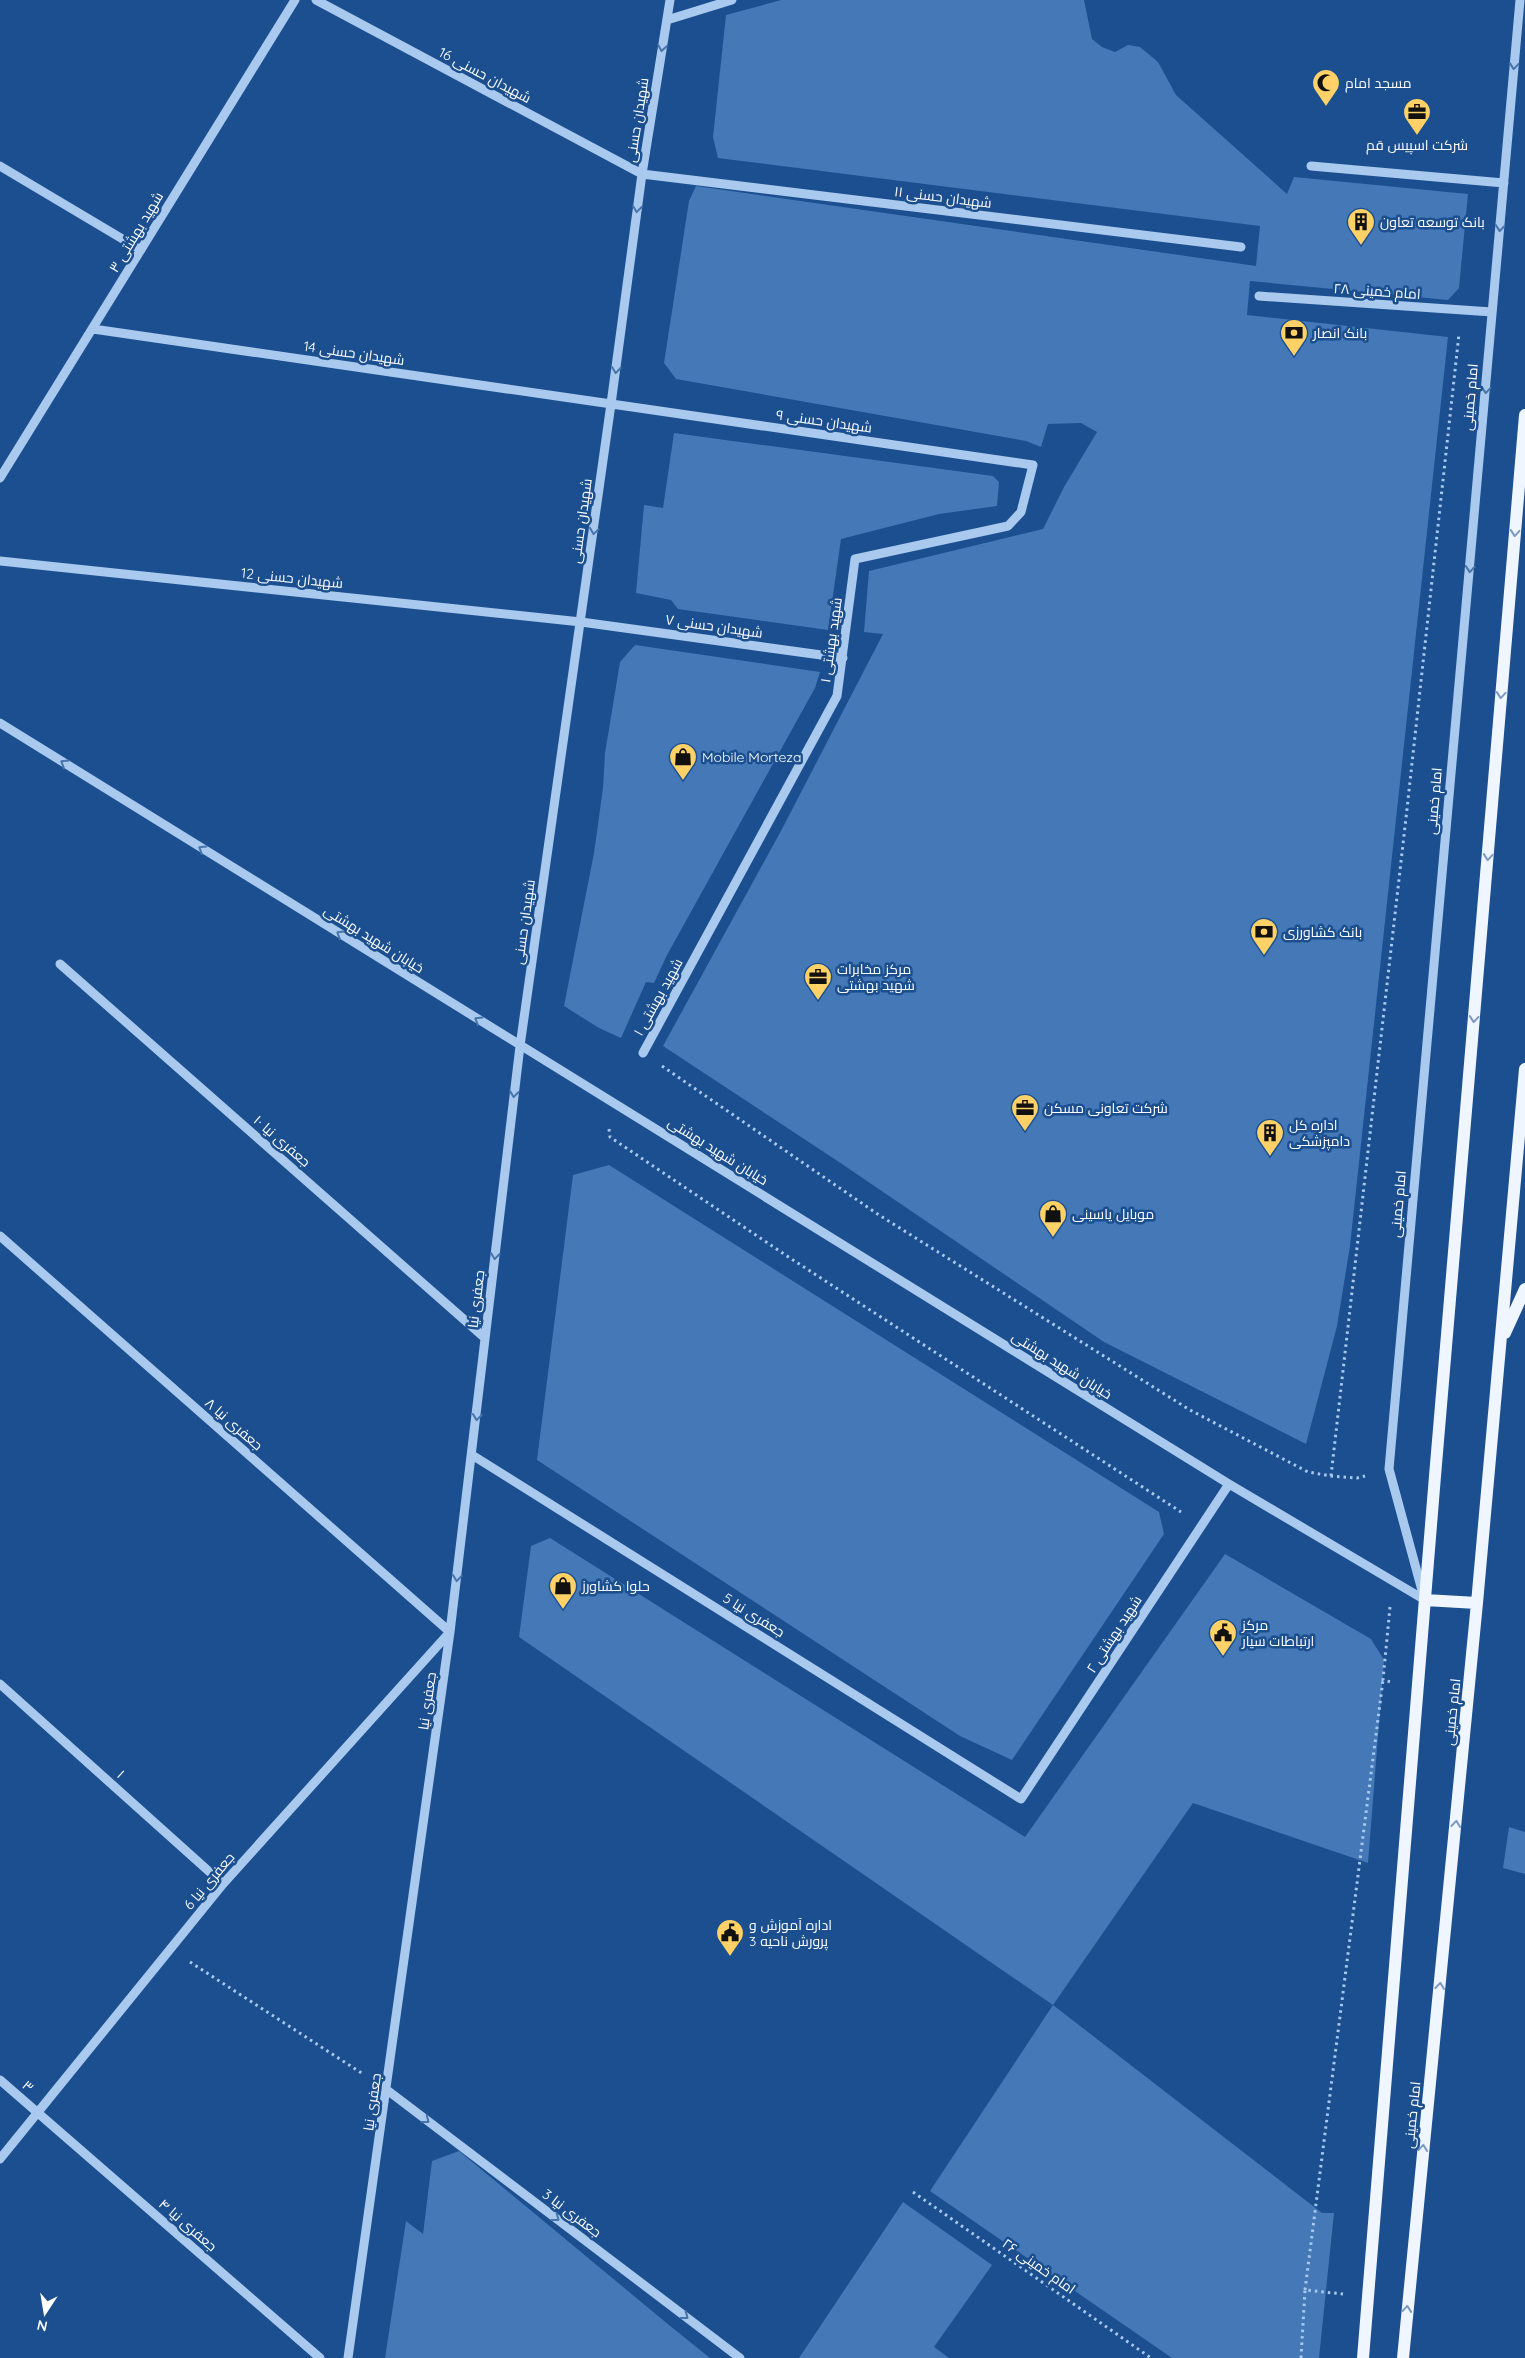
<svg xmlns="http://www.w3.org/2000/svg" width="1525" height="2358" font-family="Quicksand,Cairo,sans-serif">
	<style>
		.building { fill: #4478b7 }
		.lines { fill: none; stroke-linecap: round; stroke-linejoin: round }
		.path { stroke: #a9c9ee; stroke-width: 3; stroke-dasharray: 2.5 4; stroke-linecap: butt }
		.minor { stroke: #a9c9ee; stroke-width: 9 }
		.major { stroke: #f0f6ff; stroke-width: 12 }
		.oneway { stroke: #4674ac }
		.oneway2 { stroke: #7b9ac1 }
		.labels { text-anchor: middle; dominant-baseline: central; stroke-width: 5; stroke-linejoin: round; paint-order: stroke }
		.street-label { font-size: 14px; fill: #fff; stroke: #1b4f8f }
		.poi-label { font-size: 14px; fill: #fff; stroke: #1b4f8f; text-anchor: start }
	</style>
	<rect width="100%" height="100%" fill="#1b4f8f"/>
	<path class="building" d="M 781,0 L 1084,0 L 1092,39 L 1102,47 L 1115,52 L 1128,45 L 1140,47 L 1158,62 L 1176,95 L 1287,194 L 1294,177 L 1468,194 L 1459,288 L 1448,300 L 1250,281 L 1247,315 L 1448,337 L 1350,1246 L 1337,1326 L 1306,1444 L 1104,1342 L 839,1162 L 663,1046 L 782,829 L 883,634 L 864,632 L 869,571 L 1043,529 L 1064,487 L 1097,432 L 1081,423 L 1048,424 L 1041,447 L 1026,441 L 676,379 L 664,363 L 689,201 L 696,186 L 1256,266 L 1260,226 L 718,158 L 713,137 L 726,15 Z
		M 674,433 L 993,476 L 999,482 L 997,506 L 939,514 L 841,539 L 828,630 L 678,609 L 671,600 L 636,593 L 644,505 L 663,508 Z
		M 635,645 L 820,672 L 815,688 L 667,955 L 654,983 L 646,982 L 621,1038 L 599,1028 L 564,1006 L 594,853 L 603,788 L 605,753 L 620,662 Z
		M 609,1165 L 1159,1512 L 1164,1534 L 1012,1760 L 960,1736 L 537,1460 L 573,1175 Z
		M 550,1538 L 1025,1837 L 1225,1554 L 1371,1639 L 1384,1660 L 1368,1863 L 1193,1803 L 1053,2005 L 1322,2213 L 1334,2213 L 1319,2358 L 1172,2358 L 930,2191 L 1053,2005 L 519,1637 L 531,1546 Z
		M 1509,1827 L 1525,1832 L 1525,1874 L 1503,1868 Z
		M 459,2151 L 669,2325 L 710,2358 L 385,2358 L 406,2221 L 423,2234 L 432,2161 Z
		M 903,2202 L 992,2265 L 934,2347 L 949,2358 L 799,2358 Z"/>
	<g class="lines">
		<path class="path" d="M 662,1066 L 879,1215 L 1190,1410 L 1308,1472 L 1331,1476 L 1357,1478 L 1365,1476
			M 609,1129 L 610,1137 L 790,1258 L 1181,1512
			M 1331,1476 L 1407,809 L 1459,334
			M 1390,1607 L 1383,1680 L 1391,1682
			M 190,1962 L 363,2074
			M 913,2192 L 1151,2358
			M 1305,2290 L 1383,1680
			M 1301,2358 L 1305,2290 L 1343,2294"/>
		<path class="minor" d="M 316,0 L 642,174 L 1241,247
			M 667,20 L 732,0
			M 0,166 L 141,250
			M 1311,166 L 1504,183
			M 1259,296 L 1492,312
			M 93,329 L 1033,465 L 1021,512 L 1008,526 L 855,559 L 837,696 L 643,1053
			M 0,478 L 295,0
			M 0,561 L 581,622 L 843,658
			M 0,723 L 1229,1484 L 1425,1600
			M 60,964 L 485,1338
			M 0,1236 L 450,1632 L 223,1884 L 0,2159
			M 472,1455 L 1021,1799 L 1229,1484
			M 1423,1594 L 1389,1469 L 1520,0
			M 0,1684 L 223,1884
			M 0,2080 L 320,2358
			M 387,2090 L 740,2358
			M 348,2358 L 450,1632 L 520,1046 L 611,404 L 642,174 L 670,0"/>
		<path class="major" d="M 1505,1333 L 1525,1289
			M 1425,1600 L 1477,1603
			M 1363,2358 L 1435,1476 L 1525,415
			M 1403,2358 L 1477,1603 L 1525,1069"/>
	</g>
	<defs><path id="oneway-chevron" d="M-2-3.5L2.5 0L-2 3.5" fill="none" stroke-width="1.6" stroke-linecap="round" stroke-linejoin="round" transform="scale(1.25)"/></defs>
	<g class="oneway">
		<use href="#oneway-chevron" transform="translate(662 48) rotate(99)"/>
		<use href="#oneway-chevron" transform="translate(1514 66) rotate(95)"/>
		<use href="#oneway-chevron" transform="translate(637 209) rotate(97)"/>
		<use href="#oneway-chevron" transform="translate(1500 228) rotate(95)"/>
		<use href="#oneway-chevron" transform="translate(616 370) rotate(97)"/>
		<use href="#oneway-chevron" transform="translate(1486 390) rotate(95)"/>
		<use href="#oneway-chevron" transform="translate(594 531) rotate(98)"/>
		<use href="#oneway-chevron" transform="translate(1470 569) rotate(95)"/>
		<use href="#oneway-chevron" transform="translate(64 763) rotate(-148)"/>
		<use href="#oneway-chevron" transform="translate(202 849) rotate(-148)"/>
		<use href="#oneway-chevron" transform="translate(340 934) rotate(-148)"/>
		<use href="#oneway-chevron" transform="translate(478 1020) rotate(-148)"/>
		<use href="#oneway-chevron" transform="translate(514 1094) rotate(97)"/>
		<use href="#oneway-chevron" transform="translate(495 1256) rotate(97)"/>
		<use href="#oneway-chevron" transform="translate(477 1417) rotate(96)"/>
		<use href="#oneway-chevron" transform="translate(457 1578) rotate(97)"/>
		<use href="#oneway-chevron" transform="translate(426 2120) rotate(37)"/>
		<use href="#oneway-chevron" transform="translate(556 2218) rotate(37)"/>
		<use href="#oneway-chevron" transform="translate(685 2316) rotate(37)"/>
	</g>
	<g class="oneway2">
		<use href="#oneway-chevron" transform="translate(1515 533) rotate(95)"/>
		<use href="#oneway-chevron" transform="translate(1501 695) rotate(95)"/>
		<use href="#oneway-chevron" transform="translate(1488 857) rotate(95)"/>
		<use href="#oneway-chevron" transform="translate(1474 1019) rotate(95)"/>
		<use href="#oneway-chevron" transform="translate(1456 1824) rotate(-84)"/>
		<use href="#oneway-chevron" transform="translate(1440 1986) rotate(-84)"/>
		<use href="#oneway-chevron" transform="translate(1423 2148) rotate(-84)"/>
		<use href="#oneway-chevron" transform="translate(1407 2309) rotate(-85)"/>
	</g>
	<defs>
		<symbol id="mosque-pin" viewBox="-11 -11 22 30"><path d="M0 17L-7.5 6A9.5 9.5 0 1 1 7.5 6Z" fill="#ffd166" stroke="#1b4f8f"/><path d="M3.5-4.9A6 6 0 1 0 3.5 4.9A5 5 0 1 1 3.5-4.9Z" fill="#111"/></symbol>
		<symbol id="office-pin" viewBox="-11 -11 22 30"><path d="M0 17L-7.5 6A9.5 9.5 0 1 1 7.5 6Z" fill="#ffd166" stroke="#1b4f8f"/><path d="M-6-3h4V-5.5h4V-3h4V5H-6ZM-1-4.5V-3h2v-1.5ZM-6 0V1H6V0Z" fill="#111"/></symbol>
		<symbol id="building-pin" viewBox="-11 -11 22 30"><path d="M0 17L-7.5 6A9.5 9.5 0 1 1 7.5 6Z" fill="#ffd166" stroke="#1b4f8f"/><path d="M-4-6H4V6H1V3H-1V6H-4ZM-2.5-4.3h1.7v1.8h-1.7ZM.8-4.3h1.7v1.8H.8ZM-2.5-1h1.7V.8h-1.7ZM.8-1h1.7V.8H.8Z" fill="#111"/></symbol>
		<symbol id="bank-pin" viewBox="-11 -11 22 30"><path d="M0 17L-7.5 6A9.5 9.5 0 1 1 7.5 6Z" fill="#ffd166" stroke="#1b4f8f"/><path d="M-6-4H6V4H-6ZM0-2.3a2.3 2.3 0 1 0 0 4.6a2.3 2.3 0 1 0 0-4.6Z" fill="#111"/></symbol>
		<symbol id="shop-pin" viewBox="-11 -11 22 30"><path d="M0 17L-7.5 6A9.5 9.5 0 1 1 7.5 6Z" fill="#ffd166" stroke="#1b4f8f"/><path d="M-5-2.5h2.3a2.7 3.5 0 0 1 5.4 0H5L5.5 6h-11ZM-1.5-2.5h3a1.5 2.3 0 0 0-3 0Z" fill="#111"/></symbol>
		<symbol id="civic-pin" viewBox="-11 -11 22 30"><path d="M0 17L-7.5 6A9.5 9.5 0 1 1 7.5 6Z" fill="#ffd166" stroke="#1b4f8f"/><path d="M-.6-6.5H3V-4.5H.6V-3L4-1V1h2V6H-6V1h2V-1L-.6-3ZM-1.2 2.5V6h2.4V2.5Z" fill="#111"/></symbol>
	</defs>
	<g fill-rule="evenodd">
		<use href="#mosque-pin" x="1310" y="67" width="32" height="43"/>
		<use href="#office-pin" x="1401" y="96" width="32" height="43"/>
		<use href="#building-pin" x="1345" y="206" width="32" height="43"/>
		<use href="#bank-pin" x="1278" y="317" width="32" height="43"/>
		<use href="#shop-pin" x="667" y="741" width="32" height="43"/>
		<use href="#bank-pin" x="1248" y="916" width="32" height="43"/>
		<use href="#office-pin" x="802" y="961" width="32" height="43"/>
		<use href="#office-pin" x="1009" y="1092" width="32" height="43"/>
		<use href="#building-pin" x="1254" y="1117" width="32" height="43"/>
		<use href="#shop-pin" x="1037" y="1198" width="32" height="43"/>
		<use href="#shop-pin" x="547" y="1570" width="32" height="43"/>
		<use href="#civic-pin" x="1207" y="1617" width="32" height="43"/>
		<use href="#civic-pin" x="714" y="1917" width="32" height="43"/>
	</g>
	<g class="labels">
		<g class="street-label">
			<text transform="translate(485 75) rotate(28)">شهیدان حسنی 16</text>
			<text transform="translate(637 120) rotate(-81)">شهیدان حسنی</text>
			<text transform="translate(943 197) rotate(7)">شهیدان حسنی ۱۱</text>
			<text transform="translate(136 232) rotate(-59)">شهید بهشتی ۳</text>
			<text transform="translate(1377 291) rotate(4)">امام خمینی ۲۸</text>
			<text transform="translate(354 353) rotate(8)">شهیدان حسنی 14</text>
			<text transform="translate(1470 397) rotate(-85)">امام خمینی</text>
			<text transform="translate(824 421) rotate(8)">شهیدان حسنی ۹</text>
			<text transform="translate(581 521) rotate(-82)">شهیدان حسنی</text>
			<text transform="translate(292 578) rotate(6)">شهیدان حسنی 12</text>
			<text transform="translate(714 626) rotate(8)">شهیدان حسنی ۷</text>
			<text transform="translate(831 640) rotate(-82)">شهید بهشتی ۱</text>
			<text transform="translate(1434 801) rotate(-85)">امام خمینی</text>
			<text transform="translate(524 922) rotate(-82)">شهیدان حسنی</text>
			<text transform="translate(374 939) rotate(32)">خیابان شهید بهشتی</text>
			<text transform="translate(658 997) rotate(-61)">شهید بهشتی ۱</text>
			<text transform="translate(282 1141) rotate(41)">جعفری نیا ۱۰</text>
			<text transform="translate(718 1151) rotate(32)">خیابان شهید بهشتی</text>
			<text transform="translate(1398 1204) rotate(-85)">امام خمینی</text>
			<text transform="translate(476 1299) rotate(-83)">جعفری نیا</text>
			<text transform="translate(1062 1365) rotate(32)">خیابان شهید بهشتی</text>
			<text transform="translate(234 1424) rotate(41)">جعفری نیا ۸</text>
			<text transform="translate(754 1615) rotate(32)">جعفری نیا 5</text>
			<text transform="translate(1114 1634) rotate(-57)">شهید بهشتی ۲</text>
			<text transform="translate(427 1701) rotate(-82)">جعفری نیا</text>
			<text transform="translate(1452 1712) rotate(-84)">امام خمینی</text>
			<text transform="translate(121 1774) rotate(42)">۱</text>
			<text transform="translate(209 1881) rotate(-50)">جعفری نیا 6</text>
			<text transform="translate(28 2086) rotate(41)">۳</text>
			<text transform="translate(372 2102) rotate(-82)">جعفری نیا</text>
			<text transform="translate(1412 2115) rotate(-84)">امام خمینی</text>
			<text transform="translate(572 2213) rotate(37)">جعفری نیا 3</text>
			<text transform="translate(188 2225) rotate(41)">جعفری نیا ۴</text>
			<text transform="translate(1039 2266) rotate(35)">امام خمینی ۲۶</text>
		</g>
		<g class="poi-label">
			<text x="1345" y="83">مسجد امام</text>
			<text x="1417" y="145" text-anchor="middle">شرکت اسپیس قم</text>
			<text x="1380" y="222">بانک توسعه تعاون</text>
			<text x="1313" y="333">بانک انصار</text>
			<text x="702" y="757">Mobile Morteza</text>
			<text x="1283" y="932">بانک کشاورزی</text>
			<text x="837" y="969">مرکز مخابرات<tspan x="837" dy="16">شهید بهشتی</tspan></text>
			<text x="1044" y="1108">شرکت تعاونی مسکن</text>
			<text x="1289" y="1125">اداره کل<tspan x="1289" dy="16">دامپزشکی</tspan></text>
			<text x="1072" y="1214">موبایل یاسینی</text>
			<text x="582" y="1586">حلوا کشاورز</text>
			<text x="1242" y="1625">مرکز<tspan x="1242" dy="16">ارتباطات سیار</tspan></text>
			<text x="749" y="1925">اداره آموزش و<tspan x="749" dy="16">پرورش ناحیه 3</tspan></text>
		</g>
	</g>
	<g transform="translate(45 2313) rotate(192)" stroke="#1b4f8f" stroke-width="4" paint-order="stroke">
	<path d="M0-4L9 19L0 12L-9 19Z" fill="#ffffff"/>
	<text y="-8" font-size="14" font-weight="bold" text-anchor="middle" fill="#ffffff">N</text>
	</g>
</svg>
